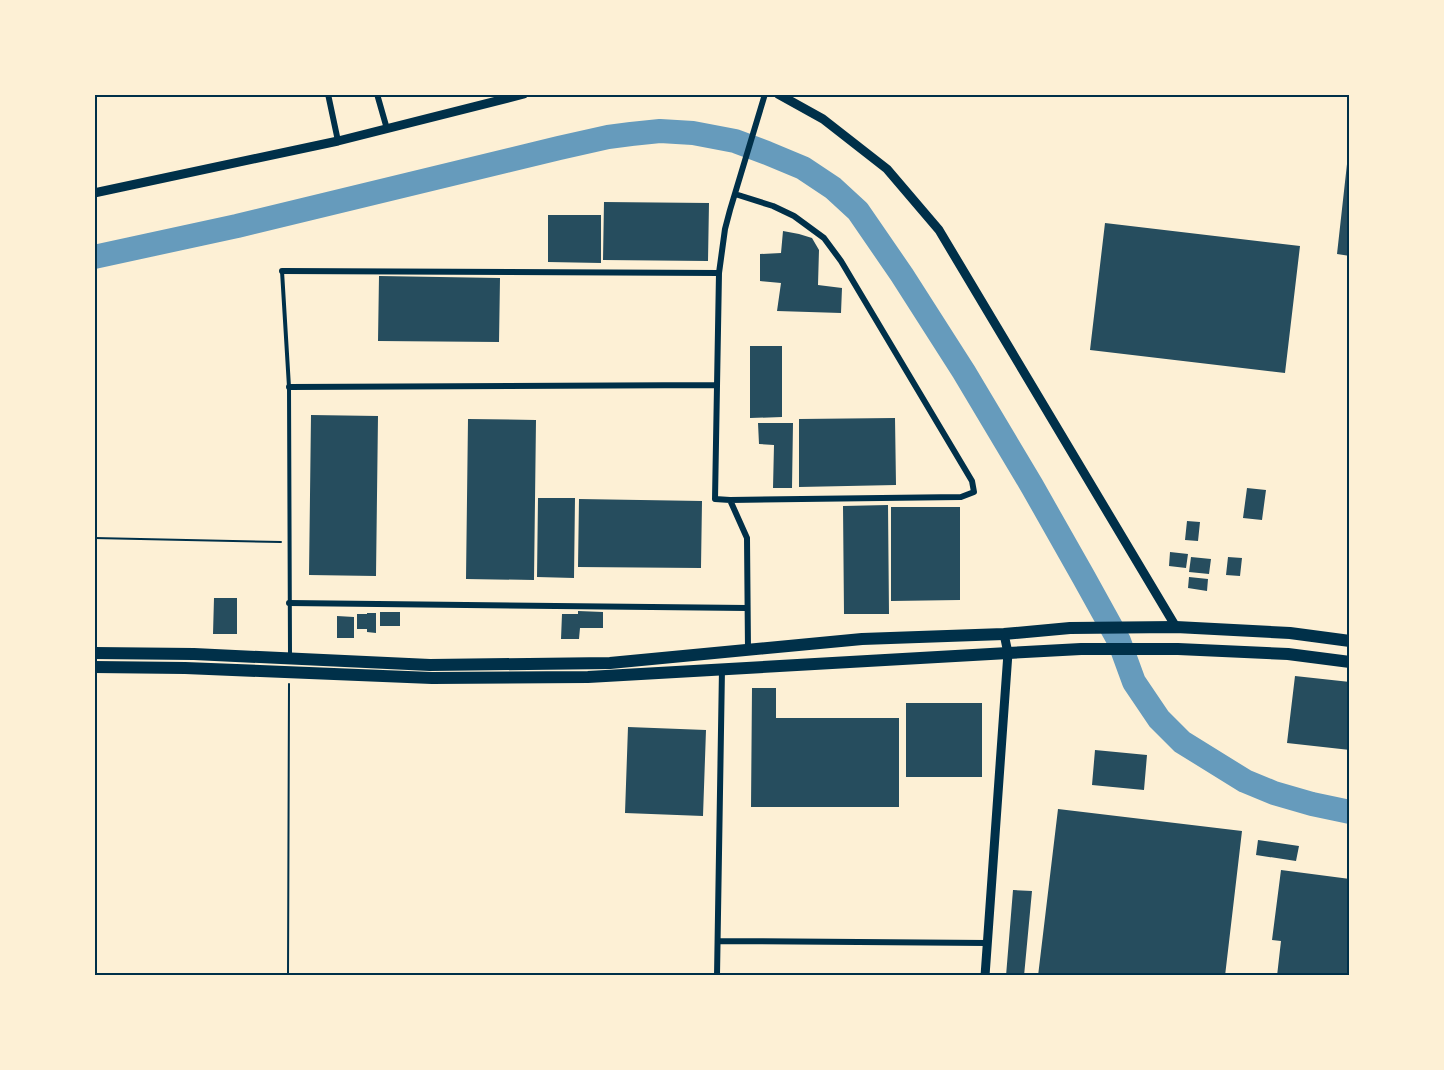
<svg xmlns="http://www.w3.org/2000/svg" width="1444" height="1070" font-family="'Space Grotesk',sans-serif">
	<style>
		.lines { fill: none; stroke-linecap: round; stroke-linejoin: round }
		.river { stroke: #669bbc; stroke-width: 24 }
		.building { fill: #264d5e }
		.path { stroke: #003049; stroke-width: 2 }
		.service { stroke: #003049; stroke-width: 4 }
		.minor { stroke: #003049; stroke-width: 6 }
		.tertiary { stroke: #003049; stroke-width: 9 }
		.primary { stroke: #003049; stroke-width: 12 }
		.neatline { fill: none; stroke: #003049; stroke-width: 2 }
	</style>
	<rect width="100%" height="100%" fill="#fdf0d5"/>
	<g class="lines">
		<path class="river" d="M 94,257 L 237,226 L 559,148 L 608,137 L 631,134 L 660,131 L 693,133 L 735,141 L 767,153 L 803,168 L 833,188 L 858,211 L 902,275 L 964,372 L 1032,486 L 1083,576 L 1119,641 L 1134,682 L 1159,719 L 1182,742 L 1245,781 L 1274,793 L 1312,804 L 1350,812"/>
	</g>
	<path class="building" d="M 1348,155 L 1350,155 L 1350,256 L 1337,254 Z
		M 604,202 L 709,203 L 708,261 L 603,260 Z
		M 548,215 L 601,215 L 601,263 L 548,262 Z
		M 1105,223 L 1300,246 L 1285,373 L 1090,350 Z
		M 783,231 L 799,234 L 812,238 L 819,250 L 818,285 L 842,288 L 841,313 L 777,311 L 781,283 L 760,281 L 760,254 L 781,253 Z
		M 379,276 L 500,278 L 499,342 L 378,341 Z
		M 750,346 L 782,346 L 782,417 L 750,418 Z
		M 311,415 L 378,416 L 376,576 L 309,575 Z
		M 895,418 L 896,485 L 799,487 L 799,419 Z
		M 468,419 L 536,420 L 534,580 L 466,579 Z
		M 758,423 L 793,423 L 792,488 L 773,488 L 774,445 L 759,444 Z
		M 1247,488 L 1266,490 L 1262,520 L 1243,518 Z
		M 538,498 L 575,498 L 574,578 L 537,577 Z
		M 579,499 L 702,501 L 701,568 L 578,567 Z
		M 888,505 L 889,614 L 844,614 L 843,506 Z
		M 891,507 L 960,507 L 960,600 L 891,601 Z
		M 1187,521 L 1200,522 L 1198,541 L 1185,540 Z
		M 1170,552 L 1188,554 L 1186,568 L 1169,566 Z
		M 1191,557 L 1211,559 L 1209,574 L 1189,572 Z
		M 1228,557 L 1242,558 L 1240,576 L 1226,575 Z
		M 1189,577 L 1208,579 L 1207,591 L 1188,588 Z
		M 214,598 L 237,598 L 237,634 L 213,634 Z
		M 578,611 L 603,612 L 603,628 L 580,628 L 579,639 L 561,639 L 562,614 L 578,614 Z
		M 380,612 L 400,612 L 400,626 L 380,626 Z
		M 367,613 L 376,613 L 376,633 L 367,632 L 367,629 L 357,629 L 357,614 L 367,614 Z
		M 337,616 L 354,617 L 354,638 L 337,638 Z
		M 1295,676 L 1350,682 L 1350,750 L 1287,743 Z
		M 752,688 L 776,688 L 776,718 L 899,718 L 899,807 L 751,807 Z
		M 906,703 L 982,703 L 982,777 L 906,777 Z
		M 628,727 L 706,730 L 703,816 L 625,813 Z
		M 1095,750 L 1147,755 L 1144,790 L 1092,785 Z
		M 1058,809 L 1242,831 L 1225,976 L 1038,976 Z
		M 1258,840 L 1299,846 L 1296,861 L 1256,855 Z
		M 1281,870 L 1350,879 L 1350,976 L 1277,976 L 1281,941 L 1272,940 Z
		M 1013,890 L 1032,891 L 1024,976 L 1006,976 Z"/>
	<g class="lines">
		<path class="path" d="M 94,538 L 281,542
			M 288,976 L 289,684"/>
		<path class="service" d="M 282,271 L 289,387 L 290,655"/>
		<path class="minor" d="M 328,94 L 338,141
			M 377,94 L 387,129
			M 282,271 L 719,273
			M 289,387 L 717,385
			M 730,500 L 961,497 L 974,492 L 972,481 L 841,261 L 824,238 L 794,216 L 773,206 L 735,194
			M 289,603 L 747,608
			M 748,650 L 747,538 L 730,500 L 715,499 L 719,273 L 725,229 L 730,210 L 765,94
			M 718,941 L 987,943
			M 717,976 L 722,669"/>
		<path class="tertiary" d="M 778,94 L 823,119 L 887,169 L 939,230 L 1176,627
			M 94,193 L 338,141 L 524,94
			M 985,976 L 1008,653 L 1004,634"/>
		<path class="primary" d="M 94,653 L 194,654 L 430,665 L 610,663 L 862,639 L 1004,634 L 1070,628 L 1176,627 L 1290,633 L 1350,641
			M 94,667 L 185,668 L 432,678 L 588,677 L 1008,653 L 1081,649 L 1178,649 L 1288,654 L 1350,662"/>
	</g>
	<rect width="1444" height="1070" fill="none" stroke="#fdf0d5" stroke-width="192"/>
	<rect x="96" y="96" width="1252" height="878" class="neatline"/>
</svg>
